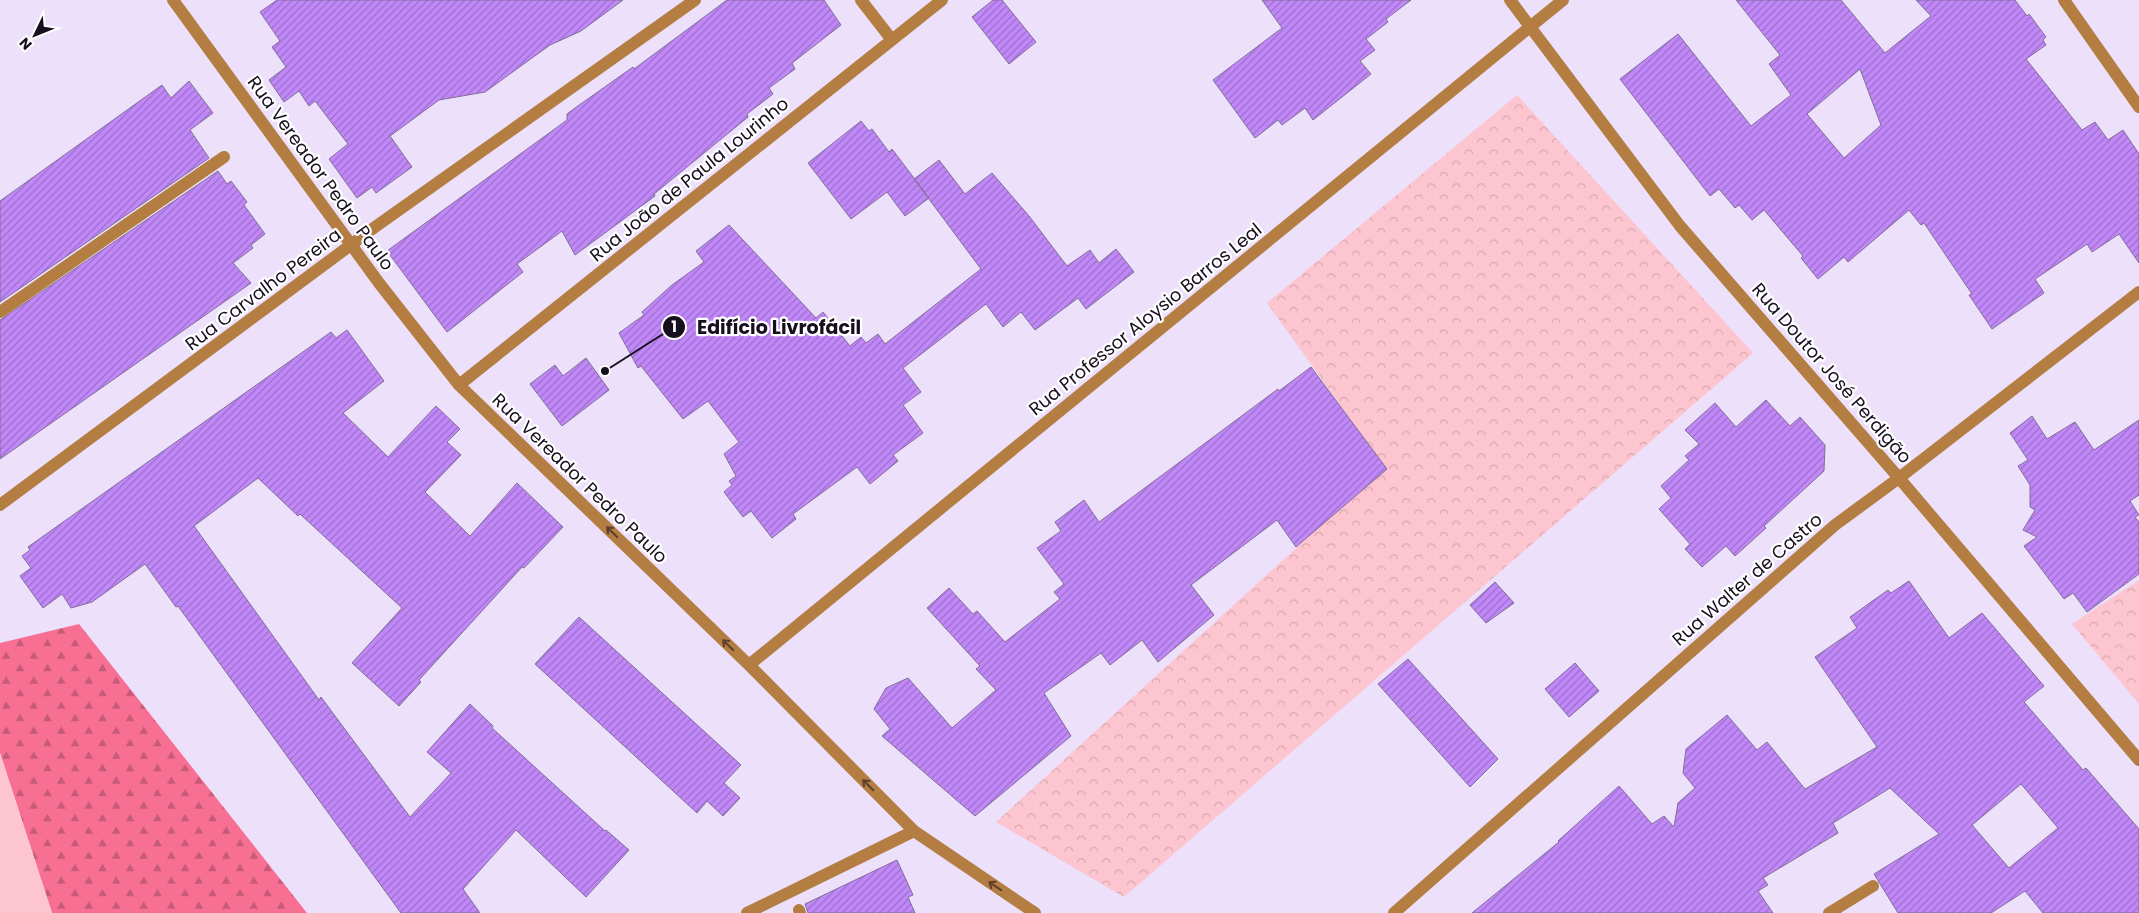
<svg xmlns="http://www.w3.org/2000/svg" width="2139" height="913" font-family="Poppins,sans-serif">
	<style>
		.forest { fill: url(#forest-firs) }
		.park { fill: url(#park-crowns) }
		.garden { fill: #fdc5cf }
		.building { fill: url(#building-hatch); stroke: #816e97; fill-rule: evenodd }
		.lines { fill: none; stroke-linecap: round; stroke-linejoin: round }
		.street { stroke: #b47d42; stroke-width: 12 }
		.oneway { stroke: #5d402e }
		.labels { text-anchor: middle; dominant-baseline: central; stroke-width: 4.5; stroke-linejoin: round; paint-order: stroke }
		.street-label { font-size: 18px; fill: #160f1e; stroke: #fff }
		.leader { fill: none; stroke: #160f1e; stroke-width: 2 }
		.callout-dot { fill: #160f1e; stroke: #fff; stroke-width: 2 }
		.mark-label { font-size: 15px; text-anchor: middle; font-weight: bold; fill: #fff }
		.callout-label { font-size: 19px; text-anchor: middle; font-weight: bold; fill: #160f1e; stroke: #fff; stroke-width: 4.5; stroke-linejoin: round; paint-order: stroke }
	</style>
	<defs>
		<pattern id="forest-firs" width="22" height="20" patternUnits="userSpaceOnUse" patternTransform="scale(1.25)"><rect width="22" height="20" fill="#f77094"/><path d="M5 1l3.5 6h-7zM16 11l3.5 6h-7z" fill="#c75a78"/></pattern>
		<pattern id="park-crowns" width="20" height="18" patternUnits="userSpaceOnUse" patternTransform="scale(1.25)"><rect width="20" height="18" fill="#fdc5cf"/><path d="M2 6a3 3 0 1 1 6 0M12 15a3 3 0 1 1 6 0" fill="none" stroke="#d8a8b1"/></pattern>
		<pattern id="building-hatch" width="6" height="6" patternUnits="userSpaceOnUse" patternTransform="scale(1.25)"><rect width="6" height="6" fill="#c188f9"/><path d="M-1 1l2-2M0 6l6-6M5 7l2-2" fill="none" stroke="#9c6ec9"/></pattern>
	</defs>
	<rect width="100%" height="100%" fill="#ece0fb"/>
	<path class="forest" d="M 79,624 L 307,913 L 52,913 L 0,753 L 0,643 Z"/>
	<path class="park" d="M 1517,95 L 1753,353 L 1124,897 L 996,822 L 1385,467 L 1267,303 Z
		M 2139,580 L 2139,704 L 2072,624 Z"/>
	<path class="garden" d="M 0,753 L 52,913 L 0,913 Z"/>
	<path class="building" d="M 277,0 L 623,0 L 581,31 L 550,45 L 485,92 L 439,100 L 390,136 L 412,167 L 376,193 L 372,187 L 357,198 L 329,159 L 348,144 L 315,101 L 309,106 L 299,91 L 284,102 L 269,80 L 286,67 L 272,47 L 280,41 L 260,12 Z
		M 727,0 L 824,0 L 841,25 L 792,63 L 795,69 L 769,88 L 773,94 L 747,114 L 748,117 L 654,194 L 655,196 L 575,255 L 562,231 L 517,264 L 523,272 L 447,332 L 387,251 L 567,120 L 567,114 L 575,108 L 633,67 L 634,69 Z
		M 993,0 L 1002,0 L 1036,42 L 1009,64 L 972,17 Z
		M 1262,0 L 1411,0 L 1386,19 L 1388,22 L 1366,39 L 1375,50 L 1360,61 L 1371,74 L 1313,120 L 1305,108 L 1282,125 L 1278,120 L 1255,138 L 1213,80 L 1282,28 Z
		M 1736,0 L 1841,0 L 1885,53 L 1931,16 L 1916,0 L 2015,0 L 2027,16 L 2029,14 L 2046,37 L 2043,40 L 2046,45 L 2026,59 L 2082,130 L 2095,122 L 2108,140 L 2123,130 L 2139,154 L 2139,263 L 2119,234 L 2092,252 L 2087,244 L 2035,279 L 2044,293 L 1992,329 L 1969,295 L 1972,294 L 1924,223 L 1921,225 L 1909,210 L 1848,262 L 1844,257 L 1818,279 L 1801,258 L 1803,256 L 1764,210 L 1752,220 L 1739,205 L 1735,208 L 1719,189 L 1710,196 L 1620,79 L 1678,34 L 1751,126 L 1791,95 L 1769,64 L 1780,55 ZM 1860,69 L 1881,125 L 1844,158 L 1807,114 Z
		M 189,81 L 213,113 L 190,130 L 209,158 L 0,302 L 0,201 L 162,85 L 171,98 Z
		M 861,121 L 869,131 L 872,129 L 889,152 L 892,149 L 929,198 L 905,216 L 887,192 L 851,219 L 808,163 Z
		M 939,160 L 965,194 L 992,173 L 1029,216 L 1067,266 L 1090,250 L 1099,263 L 1116,249 L 1134,272 L 1086,309 L 1078,298 L 1035,330 L 1021,312 L 1003,327 L 986,304 L 903,368 L 921,392 L 903,405 L 923,433 L 893,455 L 898,461 L 870,484 L 857,467 L 793,514 L 796,519 L 772,538 L 751,511 L 743,517 L 724,492 L 732,485 L 729,481 L 736,476 L 724,454 L 739,442 L 708,401 L 683,419 L 641,366 L 638,368 L 619,333 L 644,315 L 642,312 L 672,285 L 704,262 L 696,251 L 729,225 L 816,318 L 823,312 L 850,346 L 861,337 L 866,343 L 878,334 L 885,344 L 981,269 L 914,179 Z
		M 218,171 L 227,184 L 231,181 L 247,202 L 244,205 L 265,234 L 251,245 L 253,248 L 233,263 L 251,283 L 0,459 L 0,320 Z
		M 347,330 L 384,381 L 343,413 L 388,457 L 436,406 L 460,429 L 447,442 L 461,455 L 425,492 L 470,536 L 517,483 L 563,527 L 524,568 L 522,567 L 419,680 L 421,682 L 399,706 L 352,663 L 402,608 L 300,514 L 298,516 L 258,478 L 194,526 L 319,700 L 321,697 L 410,817 L 451,773 L 427,752 L 470,704 L 493,726 L 492,728 L 605,831 L 606,830 L 629,850 L 586,897 L 516,830 L 463,889 L 480,913 L 401,913 L 178,606 L 176,607 L 145,564 L 92,602 L 71,608 L 62,594 L 43,608 L 20,576 L 31,568 L 22,556 L 30,550 L 28,547 L 331,332 L 336,338 Z
		M 586,358 L 609,390 L 562,426 L 530,384 L 555,365 L 563,376 Z
		M 1311,367 L 1387,469 L 1296,547 L 1277,520 L 1191,585 L 1214,615 L 1158,662 L 1142,640 L 1110,665 L 1101,653 L 1044,693 L 1071,736 L 975,816 L 882,736 L 890,729 L 874,709 L 886,688 L 908,678 L 952,728 L 996,690 L 976,669 L 980,666 L 927,608 L 949,588 L 973,614 L 977,611 L 1005,642 L 1060,599 L 1054,592 L 1064,584 L 1037,548 L 1061,531 L 1055,522 L 1084,500 L 1099,522 L 1278,389 L 1279,391 Z
		M 1766,400 L 1790,426 L 1800,417 L 1825,445 L 1824,471 L 1764,526 L 1766,528 L 1735,556 L 1726,546 L 1702,567 L 1685,549 L 1690,544 L 1659,509 L 1671,498 L 1661,486 L 1689,460 L 1685,456 L 1699,444 L 1685,430 L 1715,403 L 1736,427 Z
		M 2032,416 L 2047,439 L 2075,422 L 2094,450 L 2139,420 L 2139,495 L 2130,501 L 2139,515 L 2135,517 L 2139,522 L 2139,574 L 2087,612 L 2073,593 L 2064,599 L 2024,546 L 2037,537 L 2023,530 L 2035,510 L 2030,507 L 2030,485 L 2018,466 L 2028,460 L 2010,433 Z
		M 1909,581 L 1949,638 L 1982,613 L 2044,686 L 2024,702 L 2083,770 L 2086,768 L 2139,829 L 2139,913 L 2043,913 L 2025,891 L 1991,913 L 1898,913 L 1874,874 L 1939,834 L 1890,788 L 1833,823 L 1838,833 L 1763,878 L 1768,885 L 1758,891 L 1773,913 L 1472,913 L 1559,842 L 1558,841 L 1619,786 L 1652,824 L 1664,816 L 1674,827 L 1678,803 L 1695,788 L 1683,773 L 1686,749 L 1727,715 L 1757,750 L 1767,742 L 1805,789 L 1877,747 L 1815,657 L 1857,628 L 1850,617 L 1888,590 L 1891,593 ZM 2021,784 L 2058,828 L 2009,868 L 1972,825 Z
		M 1495,582 L 1514,603 L 1486,623 L 1470,605 Z
		M 579,617 L 741,765 L 724,783 L 740,798 L 723,816 L 707,801 L 697,813 L 535,664 Z
		M 1408,659 L 1498,759 L 1470,787 L 1378,684 Z
		M 1575,663 L 1599,691 L 1569,717 L 1545,689 Z
		M 897,860 L 913,895 L 908,897 L 915,913 L 808,913 L 805,904 Z"/>
	<g class="lines">
		<path class="street" d="M 173,0 L 379,283 L 459,385 L 749,665 L 914,831 L 1035,913
			M 861,0 L 892,40
			M 1510,0 L 1680,226 L 1899,478 L 2139,760
			M 2064,0 L 2139,107
			M 0,312 L 224,157
			M 459,385 L 942,0
			M 0,505 L 375,227 L 695,0
			M 749,665 L 1563,0
			M 799,910 L 800,913
			M 747,913 L 914,831
			M 1394,913 L 1835,525 L 1899,478 L 2139,292
			M 1829,913 L 1873,886"/>
	</g>
	<defs><path id="oneway-shaft" d="M-6 0H5M1.5-3L5.5 0L1.5 3" fill="none" stroke-width="1.6" stroke-linecap="round" stroke-linejoin="round" transform="scale(1.25)"/></defs>
	<g class="oneway">
		<use href="#oneway-shaft" transform="translate(612 532) rotate(-136)"/>
		<use href="#oneway-shaft" transform="translate(728 645) rotate(-136)"/>
		<use href="#oneway-shaft" transform="translate(868 785) rotate(-135)"/>
		<use href="#oneway-shaft" transform="translate(995 886) rotate(-146)"/>
	</g>
	<g class="labels">
		<g class="street-label">
			<text transform="translate(321 173) rotate(54)">Rua Vereador Pedro Paulo</text>
			<text transform="translate(689 179) rotate(-39)">Rua João de Paula Lourinho</text>
			<text transform="translate(263 289) rotate(-37)">Rua Carvalho Pereira</text>
			<text transform="translate(1145 319) rotate(-39)">Rua Professor Aloysio Barros Leal</text>
			<text transform="translate(1832 373) rotate(49)">Rua Doutor José Perdigão</text>
			<text transform="translate(580 478) rotate(44)">Rua Vereador Pedro Paulo</text>
			<text transform="translate(1747 579) rotate(-41)">Rua Walter de Castro</text>
		</g>
	</g>
	<path class="leader" d="M605 371L674 327"/>
	<g class="callout-dot">
		<circle cx="605" cy="371" r="5"/>
		<circle cx="674" cy="327" r="12"/>
	</g>
	<g class="mark-label">
		<text x="674" y="332">1</text>
	</g>
	<g class="callout-label">
		<text x="779" y="334">Edifício Livrofácil</text>
	</g>
	<g transform="translate(35 35) rotate(227)" stroke="#ffffff" stroke-width="4" paint-order="stroke">
	<path d="M0-4L9 19L0 12L-9 19Z" fill="#160f1e"/>
	<text y="-8" font-size="14" font-weight="bold" text-anchor="middle" fill="#160f1e">N</text>
	</g>
</svg>
